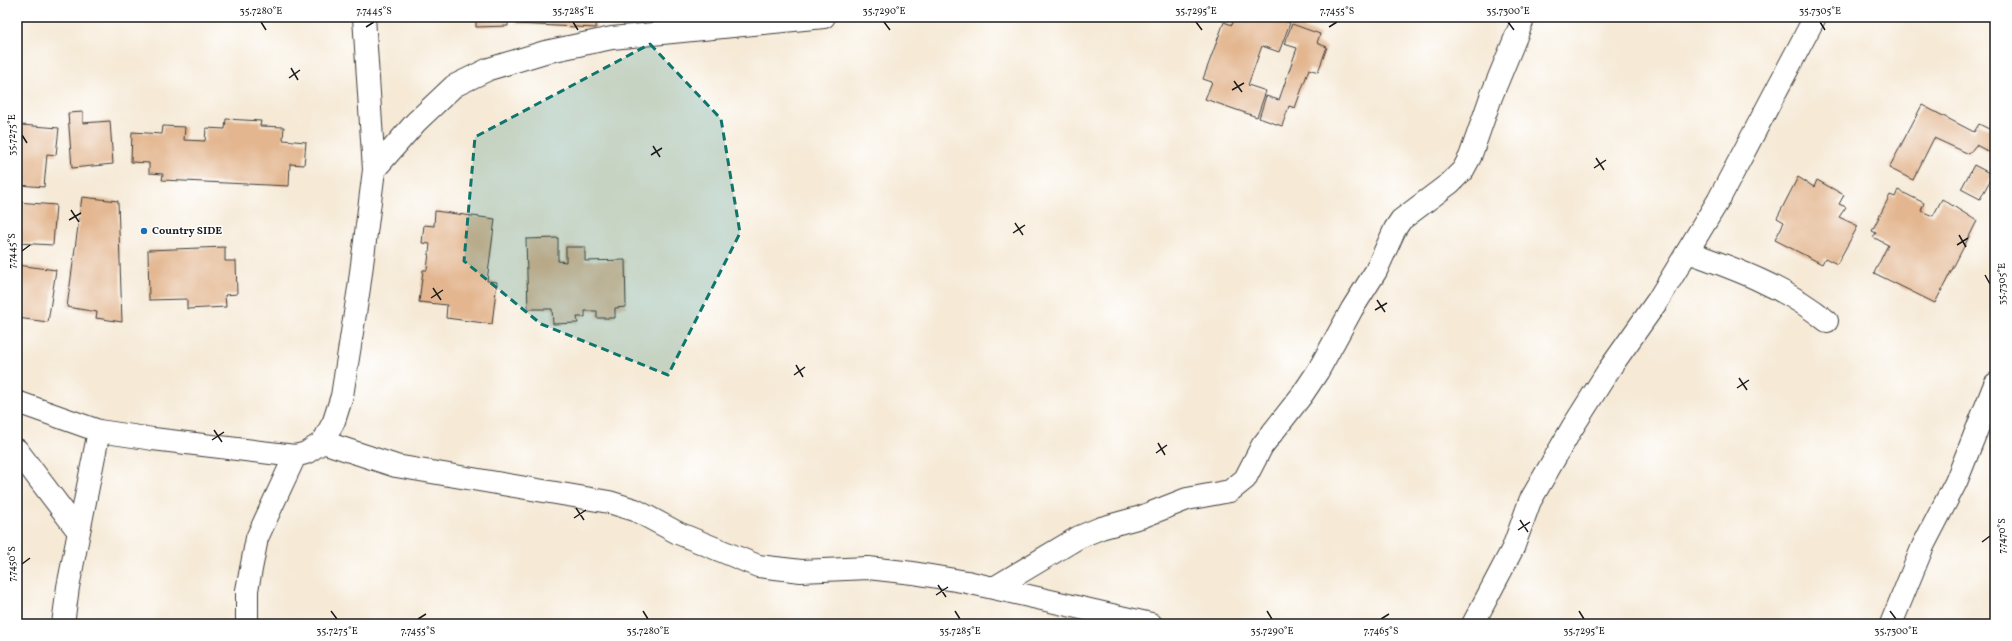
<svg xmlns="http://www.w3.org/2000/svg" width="2012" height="641" font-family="Vollkorn,serif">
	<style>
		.building { fill: #e3b68f }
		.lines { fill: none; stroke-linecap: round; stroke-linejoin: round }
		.minor-casing { stroke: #3d3b38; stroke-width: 24 }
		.minor { stroke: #fff; stroke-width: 22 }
		.marked { fill: #0f766e; fill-opacity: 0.2; stroke: #0f766e; stroke-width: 3; stroke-dasharray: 8 5; stroke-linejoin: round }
		.ticks { fill: none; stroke: #1c1c1c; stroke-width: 1.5 }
		.poi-dot { fill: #1f6fb2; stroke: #fff; stroke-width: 1.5 }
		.labels { text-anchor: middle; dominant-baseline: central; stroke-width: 3; stroke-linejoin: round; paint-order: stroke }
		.poi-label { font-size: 11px; font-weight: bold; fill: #1c1c1c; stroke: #fff; text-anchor: start }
		.neatline { fill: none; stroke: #1c1c1c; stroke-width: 1.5 }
		.ticks-label { font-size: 10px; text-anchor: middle; fill: #1c1c1c }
	</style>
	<rect width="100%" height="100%" fill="#fff"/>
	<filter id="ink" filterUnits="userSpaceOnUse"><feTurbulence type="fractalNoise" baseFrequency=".025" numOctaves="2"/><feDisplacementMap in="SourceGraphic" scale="8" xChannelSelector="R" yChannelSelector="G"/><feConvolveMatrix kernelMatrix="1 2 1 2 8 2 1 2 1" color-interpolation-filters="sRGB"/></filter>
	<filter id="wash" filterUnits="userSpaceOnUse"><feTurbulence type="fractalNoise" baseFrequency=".012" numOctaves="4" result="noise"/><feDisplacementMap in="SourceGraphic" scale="16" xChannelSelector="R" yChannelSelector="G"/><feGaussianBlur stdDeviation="0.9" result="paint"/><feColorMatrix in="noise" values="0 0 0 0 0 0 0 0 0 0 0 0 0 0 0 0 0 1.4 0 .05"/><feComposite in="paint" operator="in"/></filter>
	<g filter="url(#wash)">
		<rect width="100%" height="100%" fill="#f6ead7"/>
		<g id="blocks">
			<path class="building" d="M 476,17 L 508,17 L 508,26 L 476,27 Z
				M 517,17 L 597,17 L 596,28 L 516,24 Z
				M 1235,17 L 1273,17 L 1290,23 L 1279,52 L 1262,46 L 1248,85 L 1266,91 L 1257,117 L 1205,99 L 1212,82 L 1203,79 L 1224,22 L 1232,25 Z
				M 1292,24 L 1320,34 L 1317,43 L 1327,47 L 1318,72 L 1309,69 L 1295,108 L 1289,106 L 1282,126 L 1259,118 L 1266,96 L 1279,100 L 1297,48 L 1284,44 Z
				M 1922,105 L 1974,132 L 1979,124 L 1995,132 L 1995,155 L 1976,145 L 1969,154 L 1934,138 L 1913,180 L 1889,168 Z
				M 83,112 L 83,123 L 110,121 L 113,164 L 72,168 L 68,113 Z
				M 226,119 L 261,121 L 260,126 L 284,127 L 283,140 L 306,142 L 304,165 L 290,164 L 289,186 L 162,180 L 163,174 L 149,173 L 149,163 L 131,162 L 132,132 L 162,134 L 163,126 L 185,127 L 184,140 L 205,141 L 206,128 L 225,129 Z
				M 21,125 L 59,128 L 56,155 L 47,154 L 44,187 L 19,185 L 21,166 L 17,165 L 17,136 L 19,136 Z
				M 1974,165 L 1993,175 L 1980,199 L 1961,189 Z
				M 1798,177 L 1814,187 L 1817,180 L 1844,195 L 1839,204 L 1846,207 L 1839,217 L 1858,226 L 1837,264 L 1825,258 L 1822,264 L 1775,240 L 1784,222 L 1777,218 Z
				M 1898,190 L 1924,203 L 1921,211 L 1933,216 L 1942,199 L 1977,221 L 1935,303 L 1874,273 L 1888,245 L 1873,237 L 1876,233 L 1872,231 L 1890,195 L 1895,197 Z
				M 82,197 L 118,201 L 122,322 L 96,318 L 97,312 L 67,307 Z
				M 17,202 L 56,205 L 53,245 L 17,243 Z
				M 435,211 L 495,219 L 487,281 L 497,282 L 492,324 L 446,318 L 447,305 L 419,302 L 423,270 L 427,270 L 430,244 L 422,243 L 424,225 L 434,226 Z
				M 558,238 L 558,261 L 566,262 L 566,247 L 585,247 L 585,261 L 625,260 L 626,307 L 615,308 L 615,318 L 597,318 L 597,311 L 585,311 L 585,317 L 577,317 L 578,323 L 553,324 L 552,309 L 528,309 L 526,239 Z
				M 225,247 L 225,261 L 236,261 L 237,294 L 225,295 L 226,307 L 187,309 L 187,299 L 149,300 L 148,250 Z
				M 17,265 L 56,270 L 48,322 L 17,318 Z"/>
		</g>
	</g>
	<g filter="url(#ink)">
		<use href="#blocks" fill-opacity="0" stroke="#3d3b38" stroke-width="1"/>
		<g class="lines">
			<defs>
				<path id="minor" d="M 374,170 L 416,122 L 454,86 L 489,69 L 545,52 L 612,38 L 824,17
					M 1688,252 C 1736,269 1787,288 1827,321
					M 17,402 L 99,431 L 153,439 L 295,456 L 306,453 L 323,442 L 334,421 L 342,396 L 359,288 L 374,170 L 364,17
					M 323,442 L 396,466 L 609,502 L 635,510 L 678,533 L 758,566 L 801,571 L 868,568 L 913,573 L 967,582 L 1151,624
					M 17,450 L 79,532
					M 994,588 L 1079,537 L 1101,528 L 1141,517 L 1187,499 L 1230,491 L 1245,479 L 1262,446 L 1302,395 L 1318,371 L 1352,309 L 1376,271 L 1395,229 L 1401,220 L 1450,183 L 1463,170 L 1470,157 L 1491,97 L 1524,17
					M 63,624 L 68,587 L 99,431
					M 247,624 L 247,590 L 257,538 L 295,456
					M 1473,624 L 1513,548 L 1530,501 L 1572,428 L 1610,368 L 1658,300 L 1718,201 L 1815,17
					M 1891,624 L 1923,546 L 1956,482 L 1995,384"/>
			</defs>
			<use href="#minor" class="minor-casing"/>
			<use href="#minor" class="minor"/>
		</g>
	</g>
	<path class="marked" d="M 650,44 L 721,119 L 740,233 L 668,375 L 541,324 L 464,261 L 475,137 Z"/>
	<path class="ticks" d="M 261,22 L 266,30M 573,22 L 578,30M 884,22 L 890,30M 1196,22 L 1202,30M 1508,22 L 1514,30M 1820,22 L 1825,30M 366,27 L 374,22M 1329,27 L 1337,22M 291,68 L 298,80M 289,78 L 300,70M 1234,81 L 1242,92M 1232,90 L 1244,83M 22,135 L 27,143M 653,146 L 660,157M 651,155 L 662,148M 1596,158 L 1604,170M 1594,168 L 1606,160M 71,210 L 79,222M 69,220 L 81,213M 1015,223 L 1023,235M 1013,233 L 1025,225M 1959,235 L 1966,247M 1957,245 L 1968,238M 22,251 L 30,245M 1985,275 L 1990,284M 433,288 L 441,300M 431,298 L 443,290M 1377,300 L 1385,312M 1375,310 L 1387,303M 796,365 L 803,377M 794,375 L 805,367M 1739,378 L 1747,390M 1737,388 L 1749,380M 214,430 L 222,442M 212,440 L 224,432M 1158,443 L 1165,455M 1156,453 L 1167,445M 576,508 L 584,520M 574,518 L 586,510M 1520,520 L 1528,532M 1518,530 L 1530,522M 1982,542 L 1990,536M 22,564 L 30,558M 938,585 L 946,597M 936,595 L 948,587M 331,611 L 337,619M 643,611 L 648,619M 955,611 L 960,619M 1267,611 L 1272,619M 1579,611 L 1584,619M 1890,611 L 1896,619M 418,619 L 426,614M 1381,619 L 1389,614"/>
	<circle class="poi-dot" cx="144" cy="231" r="4"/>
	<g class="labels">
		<g class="poi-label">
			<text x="152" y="231">Country SIDE</text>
		</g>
	</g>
	<rect width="2012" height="641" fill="none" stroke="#fff" stroke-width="44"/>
	<rect x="22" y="22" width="1968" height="597" class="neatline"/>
	<g class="ticks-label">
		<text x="261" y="14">35.7280°E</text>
		<text x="374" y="14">7.7445°S</text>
		<text x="573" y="14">35.7285°E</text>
		<text x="884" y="14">35.7290°E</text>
		<text x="1196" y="14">35.7295°E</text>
		<text x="1337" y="14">7.7455°S</text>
		<text x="1508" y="14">35.7300°E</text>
		<text x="1820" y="14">35.7305°E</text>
		<text transform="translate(11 135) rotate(-90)" y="4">35.7275°E</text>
		<text transform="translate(11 251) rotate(-90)" y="4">7.7445°S</text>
		<text transform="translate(2001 284) rotate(-90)" y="4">35.7305°E</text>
		<text transform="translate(2001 536) rotate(-90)" y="4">7.7470°S</text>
		<text transform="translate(11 564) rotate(-90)" y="4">7.7450°S</text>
		<text x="337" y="634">35.7275°E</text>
		<text x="418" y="634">7.7455°S</text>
		<text x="648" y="634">35.7280°E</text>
		<text x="960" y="634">35.7285°E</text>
		<text x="1272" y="634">35.7290°E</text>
		<text x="1381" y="634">7.7465°S</text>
		<text x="1584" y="634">35.7295°E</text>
		<text x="1896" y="634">35.7300°E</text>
	</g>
</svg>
